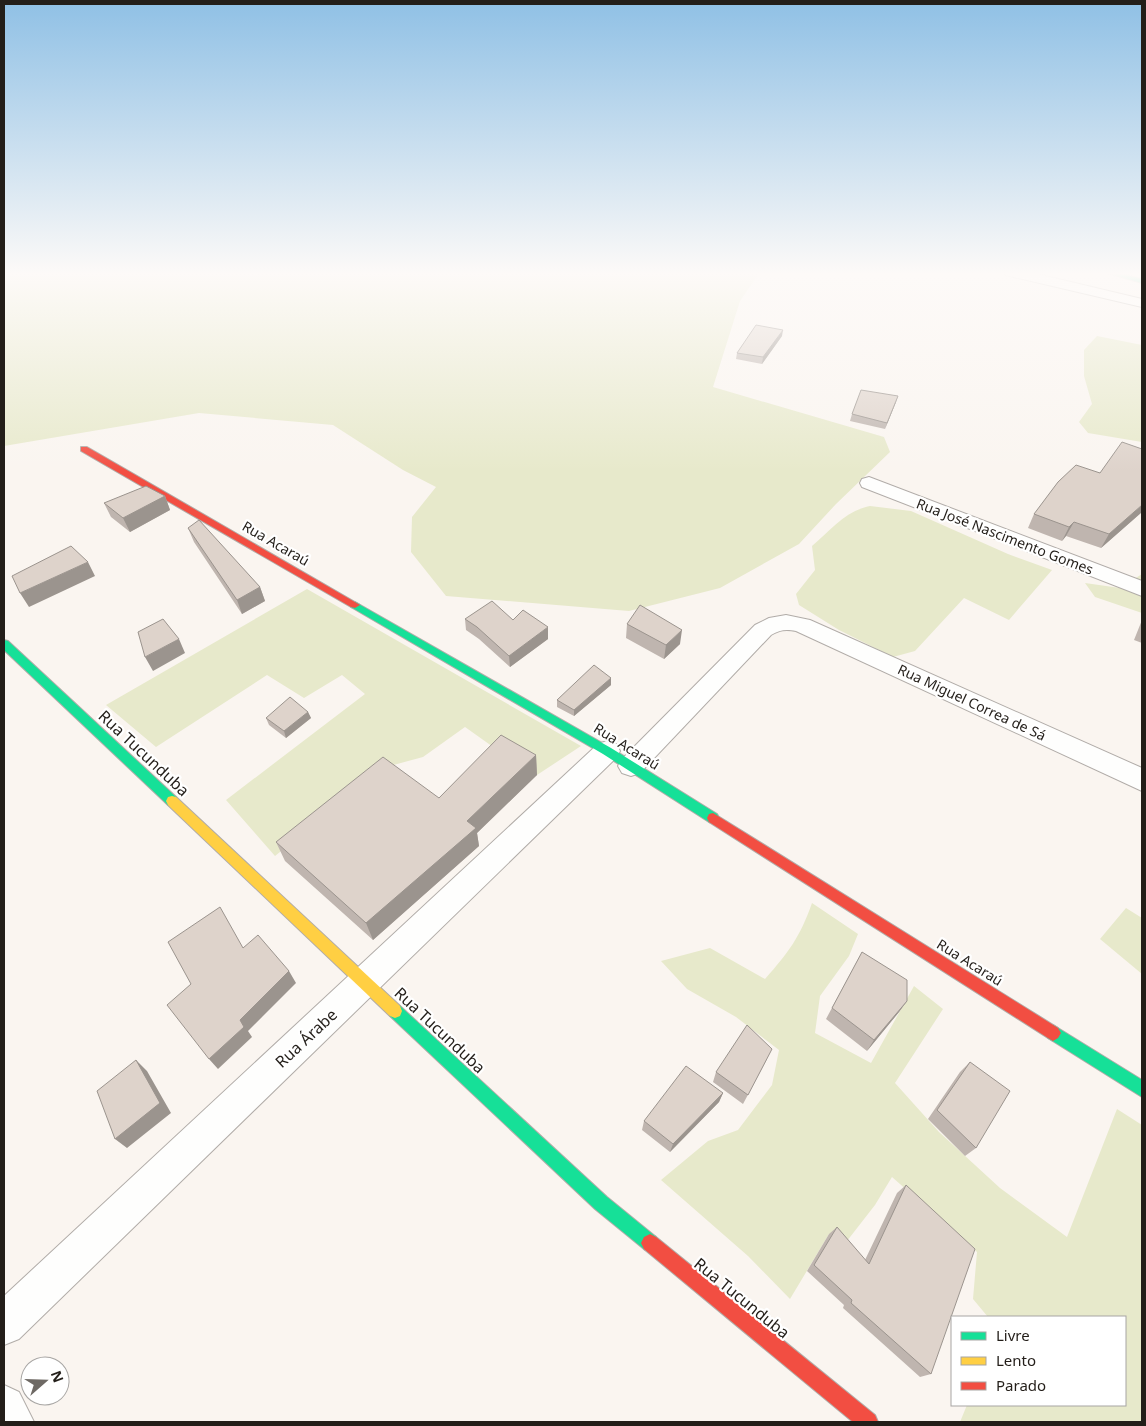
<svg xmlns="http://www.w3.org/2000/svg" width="1146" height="1426" font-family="'Noto Sans',sans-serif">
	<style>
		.green { fill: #e7e9cb }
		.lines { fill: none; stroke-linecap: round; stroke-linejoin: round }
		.street-casing { stroke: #b1aca8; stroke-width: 2 }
		.fast-casing { stroke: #b1aca8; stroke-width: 2 }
		.slow-casing { stroke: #b1aca8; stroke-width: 2 }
		.jam-casing { stroke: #b1aca8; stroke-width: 2 }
		.street { fill: #fefefd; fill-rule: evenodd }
		.fast { fill: #16e098; fill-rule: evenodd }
		.slow { fill: #ffcf43; fill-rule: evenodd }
		.jam { fill: #f24e42; fill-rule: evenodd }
		.wall { fill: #bfb5af }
		.shaded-wall { fill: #9b948e }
		.building { fill: #ded3cb; stroke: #9b948e }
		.labels { text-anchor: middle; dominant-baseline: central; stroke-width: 4.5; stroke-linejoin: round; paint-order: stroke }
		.street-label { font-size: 14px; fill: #231e19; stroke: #fff }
		.near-street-label { font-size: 16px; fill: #231e19; stroke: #fff }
	</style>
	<rect width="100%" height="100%" fill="#faf5f0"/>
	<path class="green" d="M 4,272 L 760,272 L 740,301 L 713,387 L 884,437 L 890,452 L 836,504 L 799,544 L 720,588 L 629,611 L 446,596 L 411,552 L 412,517 L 436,487 L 403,470 L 333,425 L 199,413 L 4,446 Z
		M 1097,336 L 1142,345 L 1142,442 L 1088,433 L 1079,422 L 1092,404 L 1084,376 L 1084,350 Z
		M 870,506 L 911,511 L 1008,554 L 1052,570 L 1009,620 L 964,598 L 915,651 L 893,657 L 839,630 L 799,605 L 796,594 L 815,570 L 812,546 C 831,530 845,511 870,506 Z
		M 1142,574 L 1142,613 L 1095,597 L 1085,583 L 1120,588 Z
		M 307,589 L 581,746 L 537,775 L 503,754 L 465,727 L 423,757 L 386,767 L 275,856 L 226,800 L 365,694 L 342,675 L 304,698 L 267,675 L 156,747 L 106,705 Z
		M 812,903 L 858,934 L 849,956 L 820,996 L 815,1033 L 871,1063 L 914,986 L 943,1009 L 895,1083 L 939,1132 L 1000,1188 L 1067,1237 L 1117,1109 L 1142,1125 L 1142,1422 L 960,1422 L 967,1405 L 1125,1405 L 1125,1317 L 988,1317 L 973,1299 L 977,1252 L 892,1177 L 875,1205 L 847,1241 L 829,1234 L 790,1299 L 748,1256 L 661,1180 L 708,1141 L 738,1130 L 772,1085 L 779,1050 L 736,1017 L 687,989 L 661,961 L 710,948 L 765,979 C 789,952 800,937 812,903 Z
		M 1126,908 L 1142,918 L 1142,974 L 1100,939 Z"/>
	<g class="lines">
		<defs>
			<path id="street" d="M 1004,272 L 1029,272 L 1142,299 L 1142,307 L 1005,275 Z
				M 869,477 L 1142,581 L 1142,596 L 862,487 L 860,483 L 862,479 Z
				M 786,615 L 810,620 L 1142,768 L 1142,791 L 796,631 C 785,629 780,630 771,635 L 640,773 L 631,776 L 622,773 L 618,766 L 622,759 L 755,625 L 769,618 Z
				M 607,741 L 616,744 L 620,751 L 616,758 L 19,1339 L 4,1345 L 4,1296 L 598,744 Z
				M 4,1385 L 19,1392 L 34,1422 L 4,1422 Z"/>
			<path id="fast" d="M 1104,272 L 1115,272 L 1142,279 L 1142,283 Z
				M 355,602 L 611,748 L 717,814 L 719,818 L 717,822 L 713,823 L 709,822 L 603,754 L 351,607 L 350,605 Z
				M 4,640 L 8,641 L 176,797 L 178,801 L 176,805 L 172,806 L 168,805 L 4,650 Z
				M 395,1004 L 400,1006 L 607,1197 L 656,1237 L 659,1243 L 656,1249 L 650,1252 L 644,1249 L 595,1209 L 390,1016 L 388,1011 L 390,1006 Z
				M 1053,1025 L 1142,1080 L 1142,1097 L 1048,1038 L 1045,1033 L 1048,1028 Z"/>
			<path id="slow" d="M 172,796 L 176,797 L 400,1006 L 402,1011 L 400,1016 L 395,1018 L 390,1016 L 168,805 L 166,801 L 168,797 Z"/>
			<path id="jam" d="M 81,447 L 87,447 L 360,605 L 355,608 L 351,607 L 81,451 Z
				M 713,813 L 1058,1028 L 1061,1033 L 1058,1038 L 1053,1041 L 1048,1038 L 709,822 L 707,818 L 709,814 Z
				M 650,1234 L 656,1237 L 875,1415 L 878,1422 L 853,1422 L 644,1249 L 641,1243 L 644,1237 Z"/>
		</defs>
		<use href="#street" class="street-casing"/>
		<use href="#fast" class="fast-casing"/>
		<use href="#slow" class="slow-casing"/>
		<use href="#jam" class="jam-casing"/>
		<use href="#street" class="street"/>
		<use href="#fast" class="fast"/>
		<use href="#slow" class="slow"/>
		<use href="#jam" class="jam"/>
	</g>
	<path class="wall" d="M 782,336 L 762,364 L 736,359 L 737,353 Z
		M 896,402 L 885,429 L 850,421 L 852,414 Z
		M 165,496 L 170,510 L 130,532 L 111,517 L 104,503 Z
		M 1142,512 L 1101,548 L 1066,536 L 1062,541 L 1028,528 L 1034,514 Z
		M 188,528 L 260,587 L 265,601 L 242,614 L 194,542 Z
		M 465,619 L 513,620 L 548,639 L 510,667 L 479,639 L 466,630 Z
		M 1142,620 L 1142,643 L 1134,640 Z
		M 627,624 L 680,644 L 664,659 L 626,638 Z
		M 611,678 L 611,685 L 574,716 L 557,707 L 557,700 Z
		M 308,712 L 311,718 L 286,738 L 269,725 L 266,718 Z
		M 536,755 L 537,775 L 477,833 L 479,846 L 373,940 L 285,861 L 276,842 L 439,798 Z
		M 862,952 L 907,1001 L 899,1012 L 867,1051 L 826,1019 Z
		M 767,1059 L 743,1104 L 713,1082 L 716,1072 Z
		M 970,1062 L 976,1148 L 965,1156 L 928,1119 L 960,1072 Z
		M 723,1093 L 719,1102 L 670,1152 L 642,1130 L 644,1121 Z
		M 906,1185 L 931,1374 L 920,1377 L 843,1308 L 844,1305 L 807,1271 L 829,1234 L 837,1227 L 865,1260 L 897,1193 Z"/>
	<path class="shaded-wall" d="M 783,330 L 782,336 L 762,364 L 763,357 Z
		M 898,396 L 896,402 L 885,429 L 887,423 Z
		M 165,496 L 170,510 L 130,532 L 123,518 Z
		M 1142,505 L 1142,512 L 1101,548 L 1109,534 Z
		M 1074,522 L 1066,536 L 1062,541 L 1069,527 Z
		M 88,562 L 95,576 L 29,607 L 20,593 Z
		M 260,587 L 265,601 L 242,614 L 237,600 Z
		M 548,627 L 548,639 L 510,667 L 509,656 Z
		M 682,630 L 680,644 L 664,659 L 666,645 Z
		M 179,639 L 185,653 L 153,671 L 145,657 Z
		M 611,678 L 611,685 L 574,716 L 574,710 Z
		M 308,712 L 311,718 L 286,738 L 284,731 Z
		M 536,755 L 537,775 L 477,833 L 479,846 L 373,940 L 366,923 L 467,821 Z
		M 289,971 L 296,983 L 248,1031 L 252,1037 L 218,1069 L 209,1059 L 240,1020 Z
		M 907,1001 L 899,1012 L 867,1051 L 874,1040 Z
		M 136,1060 L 147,1071 L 171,1113 L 127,1148 L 115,1139 Z
		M 723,1093 L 719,1102 L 670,1152 L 673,1144 Z"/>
	<path class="building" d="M 756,325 L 783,330 L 763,357 L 737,353 Z
		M 861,390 L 898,396 L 887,423 L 852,414 Z
		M 1122,442 L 1142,449 L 1142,505 L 1109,534 L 1074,522 L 1069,527 L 1034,514 L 1058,482 L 1076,465 L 1100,473 Z
		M 146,486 L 165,496 L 123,518 L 104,503 Z
		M 199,520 L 260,587 L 237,600 L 188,528 Z
		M 71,546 L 88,562 L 20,593 L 12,576 Z
		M 492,601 L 513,620 L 523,610 L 548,627 L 509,656 L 477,627 L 465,619 Z
		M 640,605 L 682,630 L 666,645 L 627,624 Z
		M 163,619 L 179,639 L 145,657 L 138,632 Z
		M 594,665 L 611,678 L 574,710 L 557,700 Z
		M 290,697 L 308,712 L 284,731 L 266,718 Z
		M 501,735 L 536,755 L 467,821 L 476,828 L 366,923 L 276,842 L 383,757 L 439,798 Z
		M 220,907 L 243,948 L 258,935 L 289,971 L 240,1020 L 244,1027 L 209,1059 L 167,1005 L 191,984 L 168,942 Z
		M 862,952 L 907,980 L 907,1001 L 874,1040 L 832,1008 Z
		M 747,1025 L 772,1049 L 748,1095 L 716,1072 Z
		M 136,1060 L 160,1103 L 115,1139 L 97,1091 Z
		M 970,1062 L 1010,1091 L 976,1148 L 937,1110 Z
		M 686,1066 L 723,1093 L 673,1144 L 644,1121 Z
		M 906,1185 L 975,1249 L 931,1374 L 851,1303 L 852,1300 L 814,1265 L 837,1227 L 869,1264 Z"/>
	<linearGradient id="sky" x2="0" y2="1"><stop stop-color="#8fc0e5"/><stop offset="0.58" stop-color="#fdfaf8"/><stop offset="1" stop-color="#fdfaf8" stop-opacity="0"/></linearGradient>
	<rect width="1146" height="472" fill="url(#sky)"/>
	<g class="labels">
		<g class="street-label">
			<text transform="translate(1005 536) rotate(21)">Rua José Nascimento Gomes</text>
			<text transform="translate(276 543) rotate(30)">Rua Acaraú</text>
			<text transform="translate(972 702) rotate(25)">Rua Miguel Correa de Sá</text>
			<text transform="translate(627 746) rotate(32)">Rua Acaraú</text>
			<text transform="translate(970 962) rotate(32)">Rua Acaraú</text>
		</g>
		<g class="near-street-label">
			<text transform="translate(144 753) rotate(43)">Rua Tucunduba</text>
			<text transform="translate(440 1030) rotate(43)">Rua Tucunduba</text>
			<text transform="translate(306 1038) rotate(-43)">Rua Árabe</text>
			<text transform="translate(742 1298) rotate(39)">Rua Tucunduba</text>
		</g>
	</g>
	<rect width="1146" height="1426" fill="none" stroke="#231e19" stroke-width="10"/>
	<rect x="951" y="1316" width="175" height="90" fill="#ffffff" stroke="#a7a5a3"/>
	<rect x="961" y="1332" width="25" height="8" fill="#16e098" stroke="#a7a5a3"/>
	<text x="996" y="1341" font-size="15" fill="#231e19">Livre</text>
	<rect x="961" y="1357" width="25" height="8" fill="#ffcf43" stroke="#a7a5a3"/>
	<text x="996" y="1366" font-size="15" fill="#231e19">Lento</text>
	<rect x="961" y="1382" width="25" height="8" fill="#f24e42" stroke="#a7a5a3"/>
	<text x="996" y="1391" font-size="15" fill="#231e19">Parado</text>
	<g transform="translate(45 1381) rotate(70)"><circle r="24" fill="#ffffff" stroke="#a7a5a3"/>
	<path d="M0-4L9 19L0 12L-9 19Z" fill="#6e6964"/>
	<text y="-8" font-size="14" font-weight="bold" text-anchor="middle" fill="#231e19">N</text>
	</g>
</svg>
